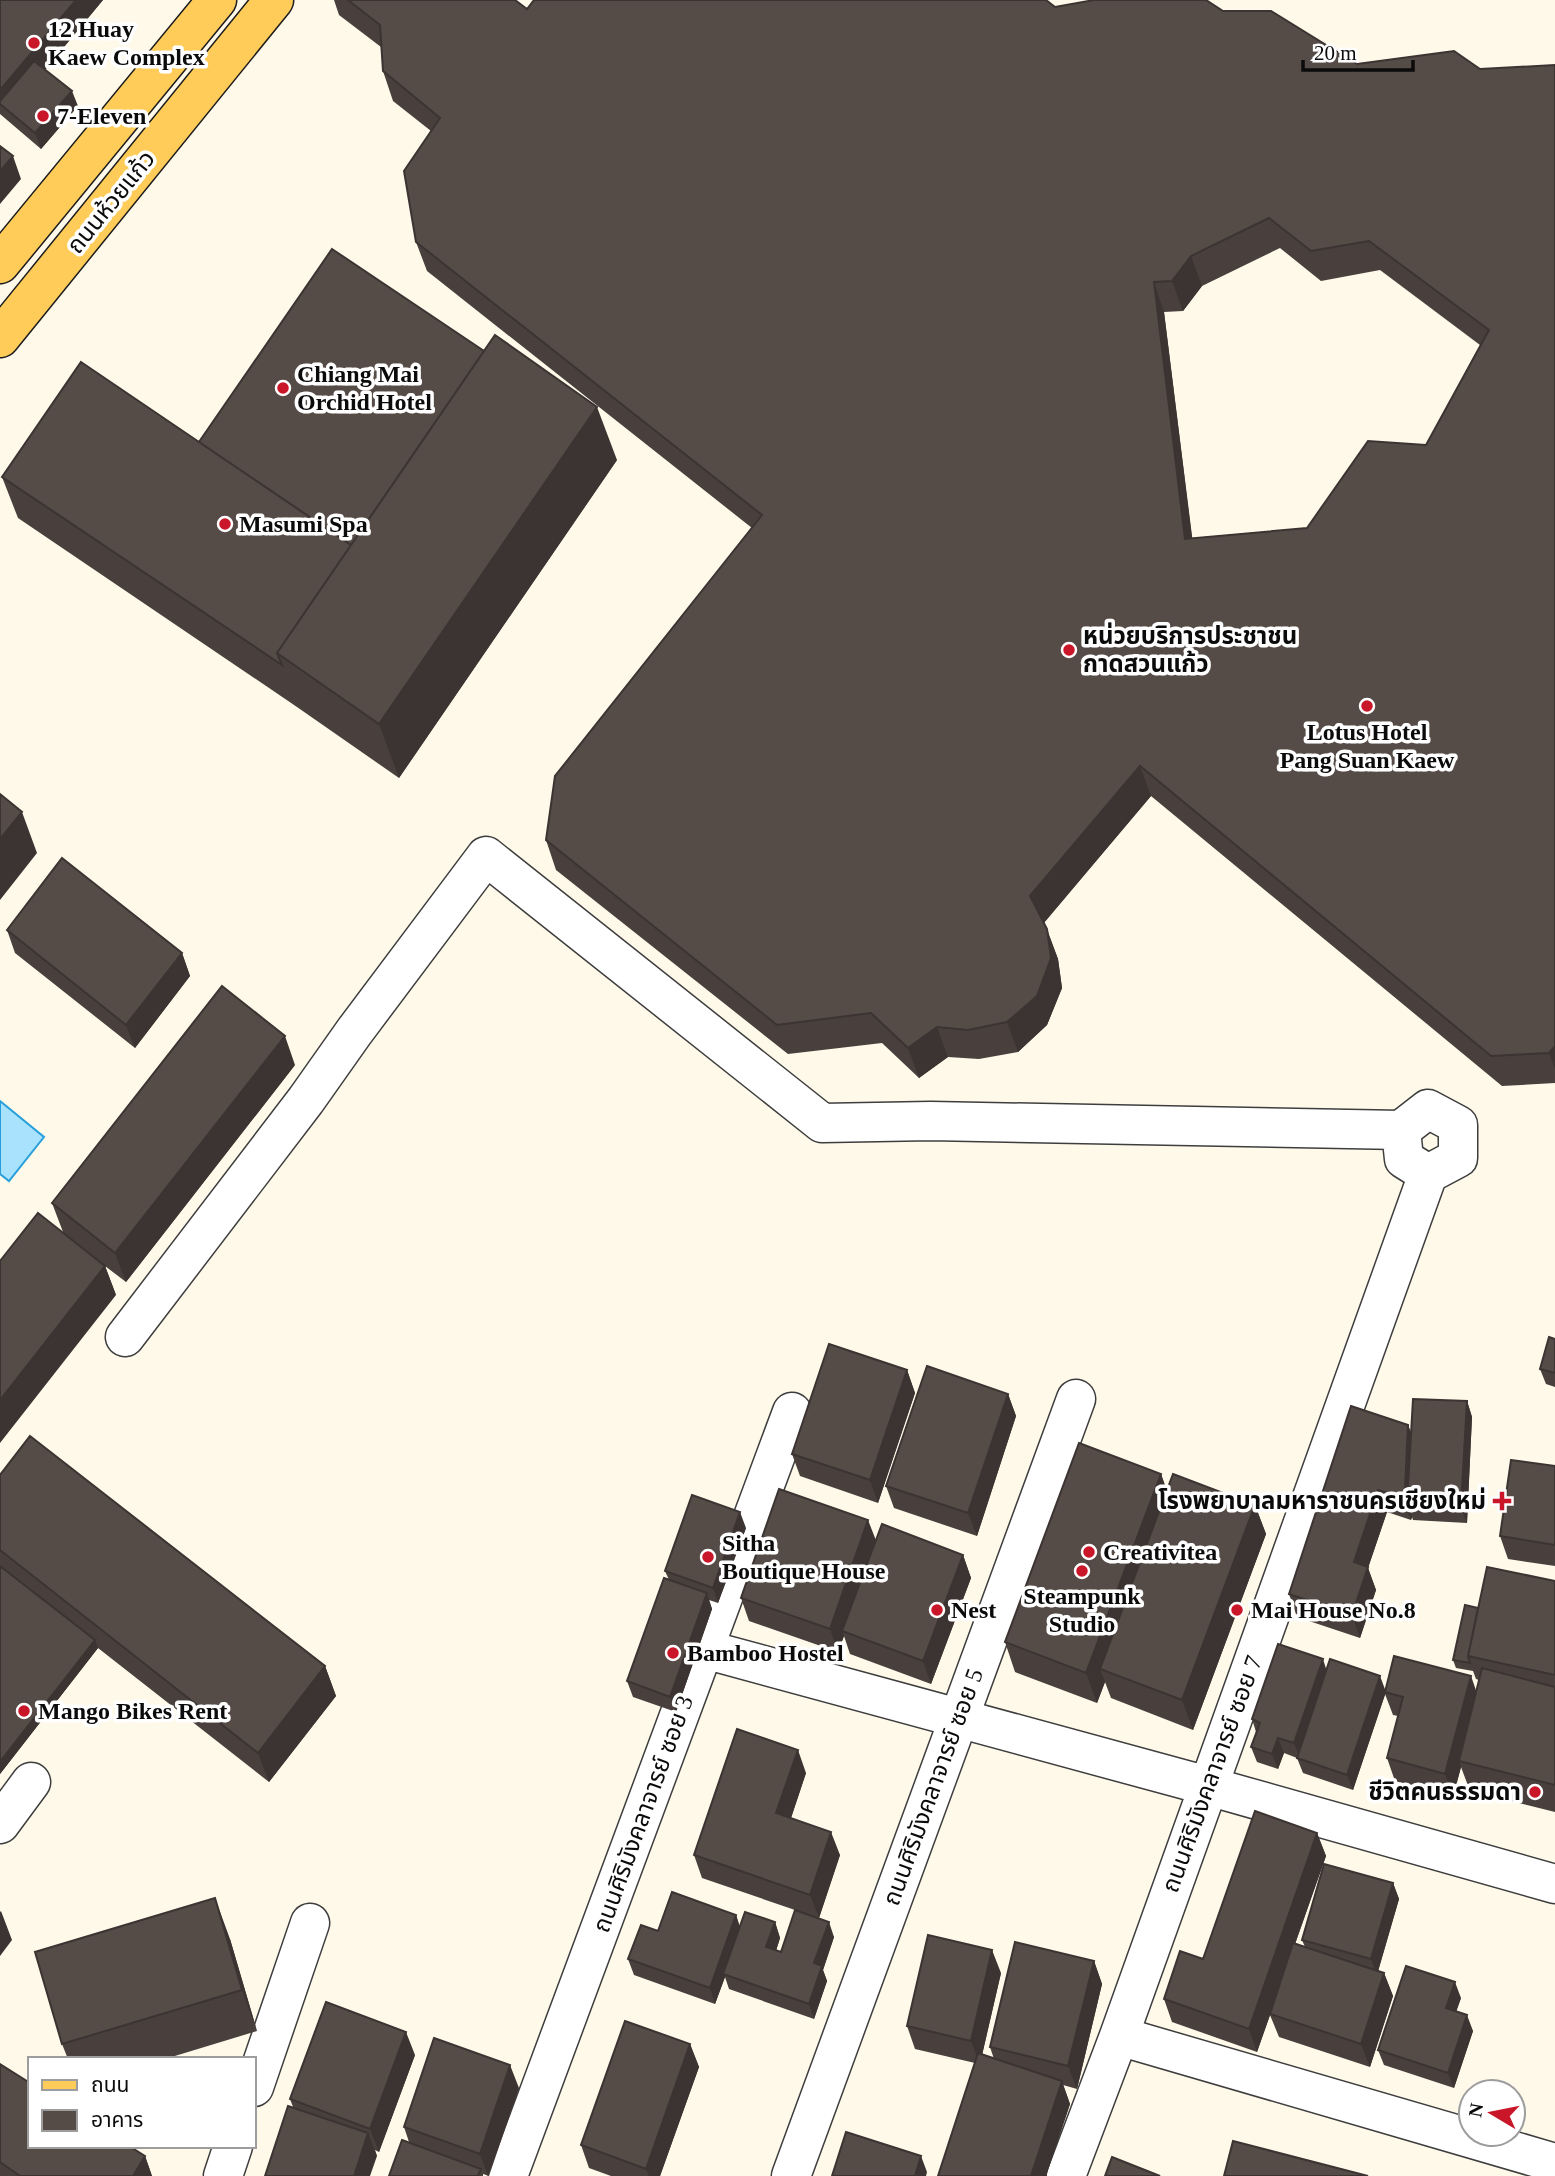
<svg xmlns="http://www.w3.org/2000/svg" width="1555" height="2176" font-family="'Times New Roman','Noto Sans Thai',serif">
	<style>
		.water { fill: #a8e2fd; stroke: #279fdb; stroke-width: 2 }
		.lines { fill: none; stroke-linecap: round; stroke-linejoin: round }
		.minor-casing { stroke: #3e3e3e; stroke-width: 41 }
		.major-casing { stroke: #1c1c1c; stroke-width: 41 }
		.minor { stroke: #fff; stroke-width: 38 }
		.major { stroke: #ffcc5a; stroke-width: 38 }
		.wall { fill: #49403d; fill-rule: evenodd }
		.shaded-wall { fill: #3c3432 }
		.building { fill: #554b47; stroke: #3c3432; stroke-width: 2; fill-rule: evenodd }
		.poi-dot { fill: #c91629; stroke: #fff; stroke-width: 2.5 }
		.labels { text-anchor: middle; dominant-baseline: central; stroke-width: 7; stroke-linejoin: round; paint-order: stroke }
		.poi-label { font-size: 24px; font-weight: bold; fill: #0b0b0b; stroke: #fff; text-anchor: start }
		.street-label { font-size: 24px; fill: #0b0b0b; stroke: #fff }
	</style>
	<rect width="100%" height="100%" fill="#fff9ea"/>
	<path class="water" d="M 0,1101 L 44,1137 L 9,1181 L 0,1174 Z"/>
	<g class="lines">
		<defs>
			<path id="minor" d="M 1428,1109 L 1458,1125 L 1458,1158 L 1428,1174 L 1404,1159 L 1401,1130 Z
				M 125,1337 L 306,1100 L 354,1032 L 486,856 L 822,1123 L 931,1121 L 1401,1130
				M 704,1649 L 1208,1786 L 1555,1884
				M 0,1824 L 31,1782
				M 1119,2036 L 1555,2163
				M 254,2087 L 310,1923
				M 223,2176 L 233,2146
				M 508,2176 L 792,1412
				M 791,2176 L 1076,1399
				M 1066,2176 L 1119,2036 L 1428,1174"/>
			<path id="major" d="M 0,264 L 217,0
				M 0,338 L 274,0"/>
		</defs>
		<use href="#minor" class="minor-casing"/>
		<use href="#major" class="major-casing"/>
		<use href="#minor" class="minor"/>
		<use href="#major" class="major"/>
	</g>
	<path class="wall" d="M 0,0 L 103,0 L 45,70 L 78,106 L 41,149 L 0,114 Z
		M 334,0 L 515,0 L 527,9 L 1055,7 L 1223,11 L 1357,64 L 1480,69 L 1555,65 L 1555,1083 L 1502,1086 L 1151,796 L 1044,923 L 1058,959 L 1062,988 L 1047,1025 L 1018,1052 L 979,1059 L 948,1057 L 919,1078 L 882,1043 L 788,1054 L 556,870 L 546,840 L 752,528 L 427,271 L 416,242 L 431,131 L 393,101 L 383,71 L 381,47 L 339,15 ZM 1280,248 L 1321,281 L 1380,270 L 1480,345 L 1426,445 L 1307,528 L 1192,538 L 1164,312 L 1183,311 L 1202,286 Z
		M 199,442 L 617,460 L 399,778 L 297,707 L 18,518 L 2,477 Z
		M 7,930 L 182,953 L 190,976 L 135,1048 L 15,953 Z
		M 295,1065 L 126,1282 L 105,1266 L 116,1295 L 63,1232 L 52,1203 Z
		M 1555,1339 L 1555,1387 L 1546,1384 L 1540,1369 Z
		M 907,1370 L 915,1393 L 878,1503 L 800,1476 L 792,1454 Z
		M 1008,1394 L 1016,1416 L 977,1536 L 894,1508 L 886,1486 Z
		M 1467,1401 L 1472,1417 L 1467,1523 L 1413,1520 L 1412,1517 L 1411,1520 L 1387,1512 L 1368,1568 L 1376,1590 L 1360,1638 L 1297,1617 L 1289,1594 L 1408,1425 L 1411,1433 Z
		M 1555,1466 L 1555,1566 L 1508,1559 L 1500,1536 Z
		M 1161,1474 L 1166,1490 L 1255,1505 L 1266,1534 L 1193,1730 L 1111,1698 L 1105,1682 L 1097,1703 L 1015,1672 L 1005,1642 Z
		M 0,1475 L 325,1666 L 336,1696 L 269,1782 L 98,1648 L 0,1774 Z
		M 746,1528 L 718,1603 L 709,1600 L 712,1609 L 676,1712 L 633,1697 L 627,1681 L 669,1580 L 665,1571 Z
		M 876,1541 L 963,1555 L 971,1578 L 931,1684 L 850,1654 L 844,1636 L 838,1652 L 749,1621 L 741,1598 Z
		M 1555,1581 L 1555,1812 L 1470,1791 L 1461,1767 L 1453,1797 L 1395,1781 L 1387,1758 L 1398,1716 L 1393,1715 L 1385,1694 L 1353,1790 L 1303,1773 L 1297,1758 L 1284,1753 L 1278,1769 L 1257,1762 L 1251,1747 L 1256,1732 L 1252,1719 L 1326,1670 L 1385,1690 L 1476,1691 L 1479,1680 L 1476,1679 L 1473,1671 L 1456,1668 L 1453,1660 L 1478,1608 Z
		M 806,1773 L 791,1818 L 840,1855 L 819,1918 L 834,1937 L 823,1970 L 827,1981 L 814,2019 L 729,1989 L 725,1977 L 715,2004 L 634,1975 L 628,1959 L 658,1931 L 736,1915 L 740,1927 L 775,1922 L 780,1938 L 776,1951 L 781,1952 L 795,1910 L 702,1878 L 694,1855 Z
		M 1317,1833 L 1326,1856 L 1295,1944 L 1305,1947 L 1302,1940 L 1393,1883 L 1399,1899 L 1378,1971 L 1384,1973 L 1393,1996 L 1370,2067 L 1279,2037 L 1270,2015 L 1257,2052 L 1172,2022 L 1164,1999 L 1203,1959 Z
		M 230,1939 L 257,2031 L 165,2059 L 68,2059 L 62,2044 Z
		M 1094,1961 L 1102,1984 L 1077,2089 L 1063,2085 L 1070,2104 L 1046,2176 L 938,2176 L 975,2063 L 915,2049 L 907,2026 L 1001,1973 L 982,2055 L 994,2059 L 990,2047 Z
		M 1461,1998 L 1456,2011 L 1473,2031 L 1454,2088 L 1384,2065 L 1378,2050 Z
		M 690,2044 L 699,2067 L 660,2176 L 611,2176 L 589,2168 L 581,2145 Z
		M 415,2055 L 379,2152 L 375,2150 L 377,2156 L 293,2107 L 290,2099 Z
		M 0,2064 L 145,2156 L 152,2176 L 0,2176 Z
		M 519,2088 L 489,2176 L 483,2174 L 483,2176 L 389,2176 L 409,2142 L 404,2127 Z"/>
	<path class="shaded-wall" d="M 76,0 L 103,0 L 10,112 L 0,104 L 0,90 Z
		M 72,91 L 78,106 L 41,149 L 35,133 Z
		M 13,156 L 21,179 L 0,204 L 0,171 Z
		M 1191,256 L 1202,286 L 1183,311 L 1172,281 Z
		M 1154,282 L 1164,312 L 1196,568 L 1185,539 Z
		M 597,407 L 617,460 L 399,778 L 379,724 Z
		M 1140,766 L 1151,796 L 1041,926 L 1030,896 Z
		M 22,812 L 37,853 L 0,900 L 0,839 Z
		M 1047,929 L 1058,959 L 1062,988 L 1047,1025 L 1018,1052 L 1007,1022 Z
		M 182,953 L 190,976 L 135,1048 L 126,1025 Z
		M 937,1027 L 948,1057 L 919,1078 L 908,1048 Z
		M 285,1036 L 295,1065 L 126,1282 L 115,1253 Z
		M 1555,1046 L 1555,1069 L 1549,1053 Z
		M 105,1266 L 116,1295 L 0,1443 L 0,1400 Z
		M 907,1370 L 915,1393 L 878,1503 L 870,1480 Z
		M 1008,1394 L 1016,1416 L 977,1536 L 968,1513 Z
		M 1467,1401 L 1472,1417 L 1467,1523 L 1461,1507 Z
		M 1408,1425 L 1417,1448 L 1407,1504 L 1412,1517 L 1411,1520 L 1402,1497 Z
		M 1161,1474 L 1172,1504 L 1100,1669 L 1105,1682 L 1097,1703 L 1086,1673 Z
		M 1378,1490 L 1387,1512 L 1368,1568 L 1376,1590 L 1360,1638 L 1352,1615 L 1354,1562 Z
		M 1255,1505 L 1266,1534 L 1193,1730 L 1182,1700 Z
		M 740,1512 L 746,1528 L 718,1603 L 713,1588 Z
		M 868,1520 L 877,1543 L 842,1631 L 844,1636 L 838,1652 L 830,1629 Z
		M 963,1555 L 971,1578 L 931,1684 L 923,1661 Z
		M 707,1593 L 712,1609 L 676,1712 L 670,1697 Z
		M 95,1640 L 98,1648 L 0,1774 L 0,1762 Z
		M 1323,1659 L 1328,1675 L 1300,1758 L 1294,1743 Z
		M 325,1666 L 336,1696 L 269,1782 L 258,1753 Z
		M 1380,1676 L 1386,1692 L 1353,1790 L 1347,1775 Z
		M 1471,1676 L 1479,1699 L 1459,1761 L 1461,1767 L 1453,1797 L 1445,1774 Z
		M 1278,1738 L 1284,1753 L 1278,1769 L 1272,1754 Z
		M 798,1750 L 806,1773 L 785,1836 L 776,1813 Z
		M 831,1832 L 840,1855 L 819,1918 L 810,1895 Z
		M 1317,1833 L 1326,1856 L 1257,2052 L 1249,2029 Z
		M 1393,1883 L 1399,1899 L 1377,1975 L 1371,1959 Z
		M 215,1898 L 230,1939 L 257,2031 L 242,1990 Z
		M 1,1911 L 12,1940 L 0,1956 L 0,1912 Z
		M 736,1915 L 741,1931 L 723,1974 L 725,1977 L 715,2004 L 710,1988 Z
		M 775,1922 L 780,1938 L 772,1963 L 766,1947 Z
		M 829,1922 L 834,1937 L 823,1970 L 827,1981 L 814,2019 L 809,2004 L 814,1963 Z
		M 992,1950 L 1001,1973 L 980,2064 L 971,2041 Z
		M 1094,1961 L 1102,1984 L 1077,2089 L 1068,2066 Z
		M 1384,1973 L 1393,1996 L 1370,2067 L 1361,2044 Z
		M 1455,1982 L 1461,1998 L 1452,2024 L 1446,2008 Z
		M 1467,2015 L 1473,2031 L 1454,2088 L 1448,2073 Z
		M 406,2032 L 415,2055 L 379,2152 L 370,2129 Z
		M 690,2044 L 699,2067 L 660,2176 L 649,2176 L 646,2169 Z
		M 510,2065 L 519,2088 L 488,2176 L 480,2154 Z
		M 1062,2081 L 1070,2104 L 1046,2176 L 1031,2176 Z
		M 368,2133 L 377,2156 L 370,2176 L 354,2176 Z
		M 145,2156 L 152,2176 L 133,2176 Z
		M 921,2156 L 927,2172 L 926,2176 L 915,2176 Z"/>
	<path class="building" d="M 0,0 L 76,0 L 0,90 Z
		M 348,0 L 515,0 L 527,9 L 534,0 L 1046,0 L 1055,7 L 1094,0 L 1206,0 L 1223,11 L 1271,11 L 1357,64 L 1454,51 L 1480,69 L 1555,65 L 1555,1046 L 1549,1053 L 1491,1056 L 1140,766 L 1030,896 L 1047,929 L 1051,958 L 1037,996 L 1007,1022 L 968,1030 L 937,1027 L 908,1048 L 871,1013 L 777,1025 L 546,840 L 555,776 L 762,515 L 416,242 L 404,171 L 440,118 L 383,71 L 380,25 ZM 1269,218 L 1311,251 L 1369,241 L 1489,330 L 1426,445 L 1368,441 L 1307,528 L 1185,539 L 1154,282 L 1172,281 L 1191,256 Z
		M 34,61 L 72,91 L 35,133 L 0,104 L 0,101 Z
		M 0,146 L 13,156 L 0,171 Z
		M 332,249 L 484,351 L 351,545 L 199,442 Z
		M 495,335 L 597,407 L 379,724 L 277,653 Z
		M 81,362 L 351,545 L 277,653 L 282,665 L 2,477 Z
		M 0,794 L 22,812 L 0,839 Z
		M 62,858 L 182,953 L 126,1025 L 7,930 Z
		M 222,986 L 285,1036 L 115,1253 L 52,1203 Z
		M 38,1213 L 105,1266 L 0,1400 L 0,1261 Z
		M 1549,1337 L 1555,1339 L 1555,1373 L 1540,1369 Z
		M 829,1344 L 907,1370 L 870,1480 L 792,1454 Z
		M 927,1366 L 1008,1394 L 968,1513 L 886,1486 Z
		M 1413,1399 L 1467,1401 L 1461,1507 L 1407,1504 Z
		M 1351,1406 L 1408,1425 L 1405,1490 L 1402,1497 L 1378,1490 L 1354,1562 L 1368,1567 L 1352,1615 L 1289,1594 Z
		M 30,1436 L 325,1666 L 258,1753 L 0,1550 L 0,1475 Z
		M 1079,1443 L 1161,1474 L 1086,1673 L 1005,1642 Z
		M 1511,1460 L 1555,1466 L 1555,1545 L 1500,1536 Z
		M 1173,1474 L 1255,1505 L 1182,1700 L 1100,1669 Z
		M 779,1489 L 868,1520 L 830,1629 L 741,1598 Z
		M 692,1495 L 740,1512 L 713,1588 L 665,1571 Z
		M 882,1524 L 963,1555 L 923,1661 L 842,1631 Z
		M 0,1566 L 95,1640 L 0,1762 Z
		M 1487,1567 L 1555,1581 L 1555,1675 L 1468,1656 Z
		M 664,1578 L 707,1593 L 670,1697 L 627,1681 Z
		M 1465,1605 L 1478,1608 L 1468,1656 L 1470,1663 L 1453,1660 Z
		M 1278,1644 L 1323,1659 L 1294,1743 L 1278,1738 L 1272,1754 L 1251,1747 L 1260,1723 L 1252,1719 Z
		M 1394,1656 L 1471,1676 L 1445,1774 L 1387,1758 L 1403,1697 L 1385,1692 Z
		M 1330,1659 L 1380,1676 L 1347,1775 L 1297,1758 Z
		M 1482,1668 L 1555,1687 L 1555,1785 L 1459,1761 Z
		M 737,1729 L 798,1750 L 776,1813 L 831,1832 L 810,1895 L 694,1855 Z
		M 1255,1811 L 1317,1833 L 1249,2029 L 1164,1999 L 1180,1951 L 1203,1959 Z
		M 1324,1864 L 1393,1883 L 1371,1959 L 1302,1940 Z
		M 672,1892 L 736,1915 L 710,1988 L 628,1959 L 641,1925 L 658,1931 Z
		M 215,1898 L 242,1990 L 62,2044 L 35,1952 Z
		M 795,1910 L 829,1922 L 814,1963 L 822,1966 L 809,2004 L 723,1974 L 745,1912 L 775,1922 L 766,1947 L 781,1952 Z
		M 928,1935 L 992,1950 L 971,2041 L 907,2026 Z
		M 1015,1942 L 1094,1961 L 1068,2066 L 990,2047 Z
		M 1293,1943 L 1384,1973 L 1361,2044 L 1270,2014 Z
		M 1406,1966 L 1455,1982 L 1446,2008 L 1467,2015 L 1448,2073 L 1378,2050 Z
		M 326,2002 L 406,2032 L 370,2129 L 290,2099 Z
		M 625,2021 L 690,2044 L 646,2169 L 581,2145 Z
		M 434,2038 L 510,2065 L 480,2154 L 404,2127 Z
		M 978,2053 L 1062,2081 L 1031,2176 L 938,2176 Z
		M 0,2064 L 30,2083 L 30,2146 L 129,2146 L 145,2156 L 133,2176 L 20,2176 L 0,2162 Z
		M 288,2106 L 368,2133 L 354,2176 L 265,2176 Z
		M 846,2132 L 921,2156 L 915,2176 L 832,2176 Z
		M 402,2140 L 481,2169 L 478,2176 L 389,2176 Z
		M 1233,2141 L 1368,2176 L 1224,2176 Z
		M 1112,2157 L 1160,2176 L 1105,2176 Z"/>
	<g class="poi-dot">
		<circle cx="34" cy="43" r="7"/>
		<circle cx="43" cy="116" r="7"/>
		<circle cx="283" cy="388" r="7"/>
		<circle cx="225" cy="524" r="7"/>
		<circle cx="1069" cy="650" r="7"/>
		<circle cx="1367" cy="706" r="7"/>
		<path d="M1498.5 1490.5h7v7h7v7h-7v7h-7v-7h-7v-7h7z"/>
		<circle cx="1089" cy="1552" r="7"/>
		<circle cx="708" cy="1557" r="7"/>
		<circle cx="1082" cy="1571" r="7"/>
		<circle cx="937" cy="1610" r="7"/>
		<circle cx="1237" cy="1610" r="7"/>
		<circle cx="673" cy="1653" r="7"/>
		<circle cx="24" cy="1711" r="7"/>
		<circle cx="1535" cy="1792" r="7"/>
	</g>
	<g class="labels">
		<g class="poi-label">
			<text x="48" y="29">12 Huay<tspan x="48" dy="28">Kaew Complex</tspan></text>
			<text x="57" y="116">7-Eleven</text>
			<text x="297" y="374">Chiang Mai<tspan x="297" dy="28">Orchid Hotel</tspan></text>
			<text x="239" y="524">Masumi Spa</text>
			<text x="1083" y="636">หน่วยบริการประชาชน<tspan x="1083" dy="28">กาดสวนแก้ว</tspan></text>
			<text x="1367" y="732" text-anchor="middle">Lotus Hotel<tspan x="1367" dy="28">Pang Suan Kaew</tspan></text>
			<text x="1486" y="1501" text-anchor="end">โรงพยาบาลมหาราชนครเชียงใหม่</text>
			<text x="722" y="1543">Sitha<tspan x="722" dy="28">Boutique House</tspan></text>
			<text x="1103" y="1552">Creativitea</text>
			<text x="1082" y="1596" text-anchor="middle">Steampunk<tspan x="1082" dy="28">Studio</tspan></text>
			<text x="951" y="1610">Nest</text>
			<text x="1251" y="1610">Mai House No.8</text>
			<text x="687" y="1653">Bamboo Hostel</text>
			<text x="38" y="1711">Mango Bikes Rent</text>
			<text x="1521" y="1792" text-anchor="end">ชีวิตคนธรรมดา</text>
		</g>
		<g class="street-label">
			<text transform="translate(111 202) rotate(-51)">ถนนห้วยแก้ว</text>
			<text transform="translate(1212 1774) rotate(-70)">ถนนศิริมังคลาจารย์ ซอย 7</text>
			<text transform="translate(933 1787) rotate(-70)">ถนนศิริมังคลาจารย์ ซอย 5</text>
			<text transform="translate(643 1814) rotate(-70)">ถนนศิริมังคลาจารย์ ซอย 3</text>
		</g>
	</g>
	<rect x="28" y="2057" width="228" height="91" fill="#ffffff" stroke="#9d9d9d" stroke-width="2"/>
	<rect x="42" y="2080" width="35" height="10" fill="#ffcc5a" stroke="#9d9d9d" stroke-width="2"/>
	<text x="91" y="2092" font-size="21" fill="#0b0b0b">ถนน</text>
	<rect x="42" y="2110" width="35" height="21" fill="#554b47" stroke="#9d9d9d" stroke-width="2"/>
	<text x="91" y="2127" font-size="21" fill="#0b0b0b">อาคาร</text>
	<g transform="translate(1492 2113) rotate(280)"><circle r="33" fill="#ffffff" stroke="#9d9d9d" stroke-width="2"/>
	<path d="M0-5L12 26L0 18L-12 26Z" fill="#c91629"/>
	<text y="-10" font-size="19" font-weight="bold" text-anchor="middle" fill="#0b0b0b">N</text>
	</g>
	<path d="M1303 60v10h110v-10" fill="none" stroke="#0b0b0b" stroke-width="3.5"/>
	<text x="1314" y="60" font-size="21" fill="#0b0b0b" stroke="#ffffff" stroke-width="5" paint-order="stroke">20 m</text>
</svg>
